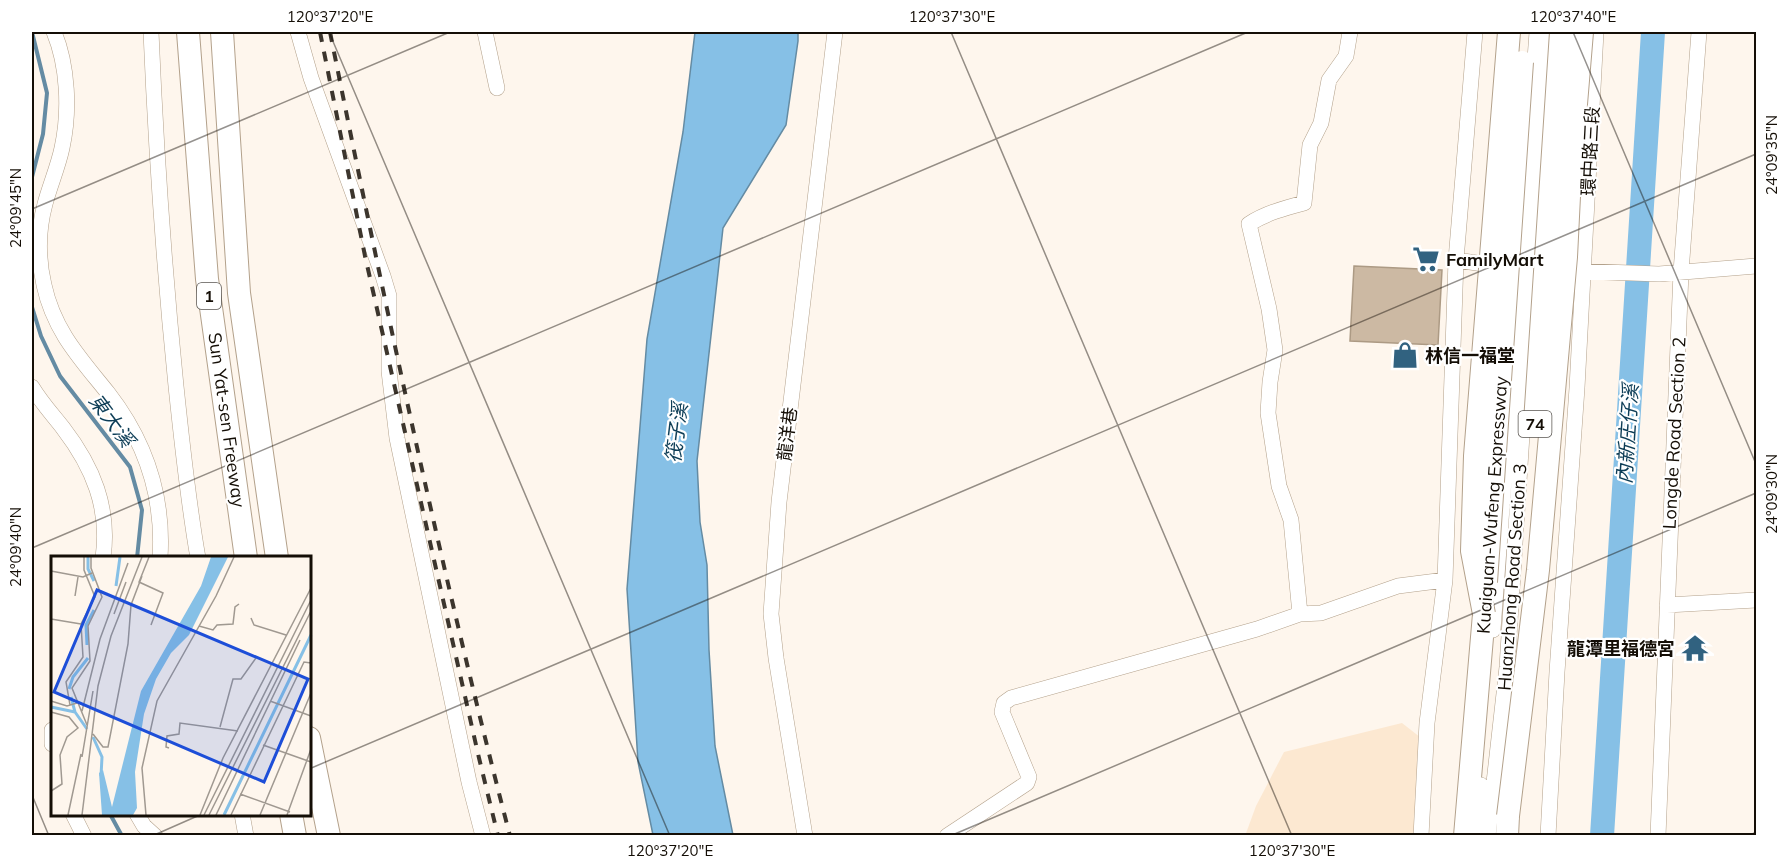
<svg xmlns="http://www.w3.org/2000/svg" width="1788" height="867" font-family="Mulish,'Noto Sans TC',sans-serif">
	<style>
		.built { fill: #fce8d1 }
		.water { fill: #86c0e6; stroke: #648ba3; stroke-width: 1.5 }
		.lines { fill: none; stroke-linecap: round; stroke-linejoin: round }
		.stream { stroke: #648ba3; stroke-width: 4 }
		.river { stroke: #86c0e6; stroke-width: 24 }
		.building { fill: #ccb9a3; stroke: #ac9a84; stroke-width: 1.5 }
		.minor-casing { stroke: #b3a18b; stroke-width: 16 }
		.highway-casing { stroke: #b3a18b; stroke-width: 24 }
		.minor { stroke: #fff; stroke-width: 15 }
		.highway { stroke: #fff; stroke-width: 22 }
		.rail { stroke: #3c352d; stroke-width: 4; stroke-dasharray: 10 10; stroke-linecap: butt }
		.highway-bridge-casing { stroke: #b3a18b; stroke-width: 24; stroke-linecap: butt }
		.highway-bridge { stroke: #fff; stroke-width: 22 }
		.ticks { fill: none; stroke: #140e06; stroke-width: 1.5; stroke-opacity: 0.45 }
		.labels { text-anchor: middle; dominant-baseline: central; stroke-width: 4.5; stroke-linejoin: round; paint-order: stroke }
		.shield { fill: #fff; stroke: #5a5651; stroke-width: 1.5 }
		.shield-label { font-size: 16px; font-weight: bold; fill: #140e06 }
		.street-label { font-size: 18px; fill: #140e06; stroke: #fff }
		.poi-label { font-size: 18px; font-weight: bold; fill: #140e06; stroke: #fff; text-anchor: start }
		.water-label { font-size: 20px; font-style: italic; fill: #0d3d56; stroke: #fff }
		.inset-river { fill: none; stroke: #86c0e6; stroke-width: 3 }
		.inset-road { fill: none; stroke: #a09991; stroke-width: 1.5 }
		.view { fill: #1d4ed8; fill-opacity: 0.15; stroke: #1d4ed8; stroke-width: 3 }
		.inset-edge { fill: none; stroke: #140e06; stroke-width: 3 }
		.neatline { fill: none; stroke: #140e06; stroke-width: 2 }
		.ticks-label { font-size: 15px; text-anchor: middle; fill: #140e06 }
	</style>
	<rect width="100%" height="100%" fill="#fef6ed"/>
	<path class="built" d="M 1402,723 L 1425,741 L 1422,835 L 1245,836 L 1256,806 L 1284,752 Z"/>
	<path class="water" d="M 695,32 L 798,32 L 798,41 L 786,125 L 723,228 L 697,461 L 700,522 L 707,565 L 709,650 L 715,746 L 733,835 L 653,835 L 638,762 L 627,589 L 647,339 L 683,132 Z"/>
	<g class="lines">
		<path class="stream" d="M 32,32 L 47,93 L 43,134 L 32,177
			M 32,307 L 41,336 L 60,376 L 130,467 L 142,510 L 137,558
			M 110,814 L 122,836"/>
		<path class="river" d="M 1602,836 L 1653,32"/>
	</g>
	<path class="building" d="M 1354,266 L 1442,270 L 1438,345 L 1350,341 Z
		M 1686,642 L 1705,643 L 1704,654 L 1686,654 Z"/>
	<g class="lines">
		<defs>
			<path id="minor" d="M 54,32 C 68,66 70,111 62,148 C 58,167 50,185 45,204 C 38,230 38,259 44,285 C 54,331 80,358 108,393 C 146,442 164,497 160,558
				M 151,32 C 156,150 164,268 176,386 C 182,444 188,501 198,558
				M 298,32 L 311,78 L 383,276 L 389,296 L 389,371 L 397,438 L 469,782 L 483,836
				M 485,32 L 497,88
				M 1456,260 L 1498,266
				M 1576,271 L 1659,274 L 1756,266
				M 32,387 C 41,402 52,414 63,428 C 93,467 110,508 103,558
				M 1667,605 L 1756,600
				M 1300,614 L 1291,520 L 1279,486 L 1268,413 L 1270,382 L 1275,350 L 1269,309 L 1249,224 C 1266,213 1285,208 1304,203 L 1310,145 L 1321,123 L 1329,80 L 1346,56 L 1350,32
				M 1493,630 L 1537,32
				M 52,730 L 52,744
				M 73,814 L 84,836
				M 137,814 L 144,826 L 155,836
				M 242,814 L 246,836
				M 805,836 L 776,658 L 771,614 L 779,502 L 835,32
				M 947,836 L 1027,783 L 1029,777 L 1002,712 L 1004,703 L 1011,698 L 1257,629 L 1300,614 L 1321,613 L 1398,586 L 1445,580
				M 1421,836 L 1427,723 L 1445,580 L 1456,260 L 1475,32
				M 1476,836 L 1481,785
				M 1488,836 L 1507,667 L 1548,32
				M 1548,836 L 1557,672 L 1577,388 L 1596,32
				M 1658,836 L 1681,272 L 1699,32"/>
			<path id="highway" d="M 188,32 L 207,279 L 246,558
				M 222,32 L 239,293 L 277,558
				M 309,738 L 329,836
				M 291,814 L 295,836
				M 1465,836 L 1484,614
				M 1507,836 L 1508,816"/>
		</defs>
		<use href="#minor" class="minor-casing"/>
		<use href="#highway" class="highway-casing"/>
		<use href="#minor" class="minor"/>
		<use href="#highway" class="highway"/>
		<path class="rail" d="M 320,32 L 365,256 L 479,758 L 498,836
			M 330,32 C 384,301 441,570 510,836"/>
		<defs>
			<path id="highway-bridge" d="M 1535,422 L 1561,32
				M 1486,582 L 1522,62
				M 1484,614 L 1472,551 L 1475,456 L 1509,32
				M 1508,816 L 1538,570 L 1566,257 L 1570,176 L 1582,32"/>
		</defs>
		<use href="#highway-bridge" class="highway-bridge-casing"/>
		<use href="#highway-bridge" class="highway-bridge"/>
	</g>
	<path class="ticks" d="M 329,32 L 670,836M 951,32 L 1292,836M 1573,32 L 1756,464M 32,209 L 450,32M 32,548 L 1248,32M 309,769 L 1756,154M 32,795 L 49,836M 152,836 L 202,814M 950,836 L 1756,493M 1749,836 L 1756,832"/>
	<defs>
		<symbol id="supermarket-bare" viewBox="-9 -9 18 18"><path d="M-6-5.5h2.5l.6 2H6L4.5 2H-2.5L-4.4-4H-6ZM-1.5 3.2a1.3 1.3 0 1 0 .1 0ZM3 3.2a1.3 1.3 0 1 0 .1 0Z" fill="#316280" stroke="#fff" stroke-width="2.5" paint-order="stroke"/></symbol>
		<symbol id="shop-bare" viewBox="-9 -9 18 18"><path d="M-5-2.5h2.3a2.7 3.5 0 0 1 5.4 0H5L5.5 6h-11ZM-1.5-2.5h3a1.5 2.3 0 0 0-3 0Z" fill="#316280" stroke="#fff" stroke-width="2.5" paint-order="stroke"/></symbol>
		<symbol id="temple-bare" viewBox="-9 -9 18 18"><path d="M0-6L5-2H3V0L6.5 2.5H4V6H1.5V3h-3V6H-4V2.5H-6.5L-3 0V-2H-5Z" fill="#316280" stroke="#fff" stroke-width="2.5" paint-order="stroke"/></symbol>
	</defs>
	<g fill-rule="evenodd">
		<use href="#supermarket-bare" x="1407" y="240" width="38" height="38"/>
		<use href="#shop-bare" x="1386" y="336" width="38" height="38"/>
		<use href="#temple-bare" x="1676" y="629" width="38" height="38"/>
	</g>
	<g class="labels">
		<g class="shield">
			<rect x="197" y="283" width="24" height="26" rx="4.5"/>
			<rect x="1518.5" y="411" width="33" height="26" rx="4.5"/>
		</g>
		<g class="shield-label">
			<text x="209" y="296">1</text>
			<text x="1535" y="424">74</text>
		</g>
		<g class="street-label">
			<text transform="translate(1590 151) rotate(-87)">環中路三段</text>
			<text transform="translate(227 420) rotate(82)">Sun Yat-sen Freeway</text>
			<text transform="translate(1674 433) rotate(-87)">Longde Road Section 2</text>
			<text transform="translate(787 434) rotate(-83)">龍洋巷</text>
			<text transform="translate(1492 505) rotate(-86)">Kuaiguan-Wufeng Expressway</text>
			<text transform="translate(1512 577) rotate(-86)">Huanzhong Road Section 3</text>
		</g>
		<g class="poi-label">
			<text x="1446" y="259">FamilyMart</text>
			<text x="1425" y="355">林信一福堂</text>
			<text x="1675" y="648" text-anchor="end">龍潭里福德宮</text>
		</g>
		<g class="water-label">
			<text transform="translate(112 420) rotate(53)">東大溪</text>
			<text transform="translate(676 433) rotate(-83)">筏子溪</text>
			<text transform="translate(1627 434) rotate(-86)">內新庄仔溪</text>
		</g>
	</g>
	<g transform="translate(51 556)">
		<rect width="260" height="260" fill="#fef6ed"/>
		<path d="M 160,1 L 177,1 L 138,79 L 120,97 L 105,123 L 93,158 L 84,216 L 86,252 L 82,259 L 51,259 L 48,217 L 52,214 L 61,251 L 90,135 L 150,30 Z" fill="#86c0e6"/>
		<path class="inset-river" d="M 37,1 L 37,13 L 43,25M 65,30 L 69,1M 36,89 L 35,69 L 43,54M 18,133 L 22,121 L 37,102M 0,151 L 24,156 L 20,141M 24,156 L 36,173M 42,181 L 51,201 L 50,220M 173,259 L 260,79"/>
		<path class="inset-road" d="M 98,1 L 88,26 L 112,37 L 100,69M 0,15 L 32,21 L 41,17M 24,40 L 27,21M 63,58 L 75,26M 200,62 L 203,69 L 235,79M 0,63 L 30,68M 148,70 L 162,74 L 166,69 L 182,68 L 184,51 L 188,48M 0,145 L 16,150 L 26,147M 219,145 L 260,160M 19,149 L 15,126 L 32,101 L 30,68 L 44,41 L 33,14 L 33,1M 31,155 L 49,83 L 77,7M 0,156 L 18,161 L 27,172 L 16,181 L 9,199 L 11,228 L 0,235M 36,169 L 21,132 L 39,105 L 37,70 L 51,41 L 40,12 L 40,1M 169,171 L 182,123 L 190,123 L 205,102M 42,178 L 52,191 L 57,191 L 77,88 L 80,49 L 91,20M 212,189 L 260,206M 118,192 L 115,191 L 116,180 L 128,178 L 129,167 L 187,175M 31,201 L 42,135M 189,238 L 239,256M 17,259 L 30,198M 31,259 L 47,130 L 60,80 L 91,1M 95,259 L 91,212 L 106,145 L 165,40 L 183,1M 149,259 L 172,202 L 260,32M 153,259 L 260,44M 158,259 L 260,55M 165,259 L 249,84M 180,259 L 253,106 L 260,107M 209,259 L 260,137M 236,259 L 260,193"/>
		<path class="view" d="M 46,34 L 257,123 L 213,226 L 3,136 Z"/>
		<rect width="260" height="260" class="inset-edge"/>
	</g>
	<rect width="1788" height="867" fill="none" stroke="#ffffff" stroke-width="66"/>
	<rect x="33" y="33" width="1722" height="801" class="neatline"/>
	<g class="ticks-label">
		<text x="330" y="22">120°37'20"E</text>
		<text x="952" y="22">120°37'30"E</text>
		<text x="1573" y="22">120°37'40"E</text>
		<text transform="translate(1772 155) rotate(-90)" y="5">24°09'35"N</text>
		<text transform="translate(16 208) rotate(-90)" y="5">24°09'45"N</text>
		<text transform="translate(1772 494) rotate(-90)" y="5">24°09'30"N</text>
		<text transform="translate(16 547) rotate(-90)" y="5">24°09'40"N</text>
		<text x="670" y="856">120°37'20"E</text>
		<text x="1292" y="856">120°37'30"E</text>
	</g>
</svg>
